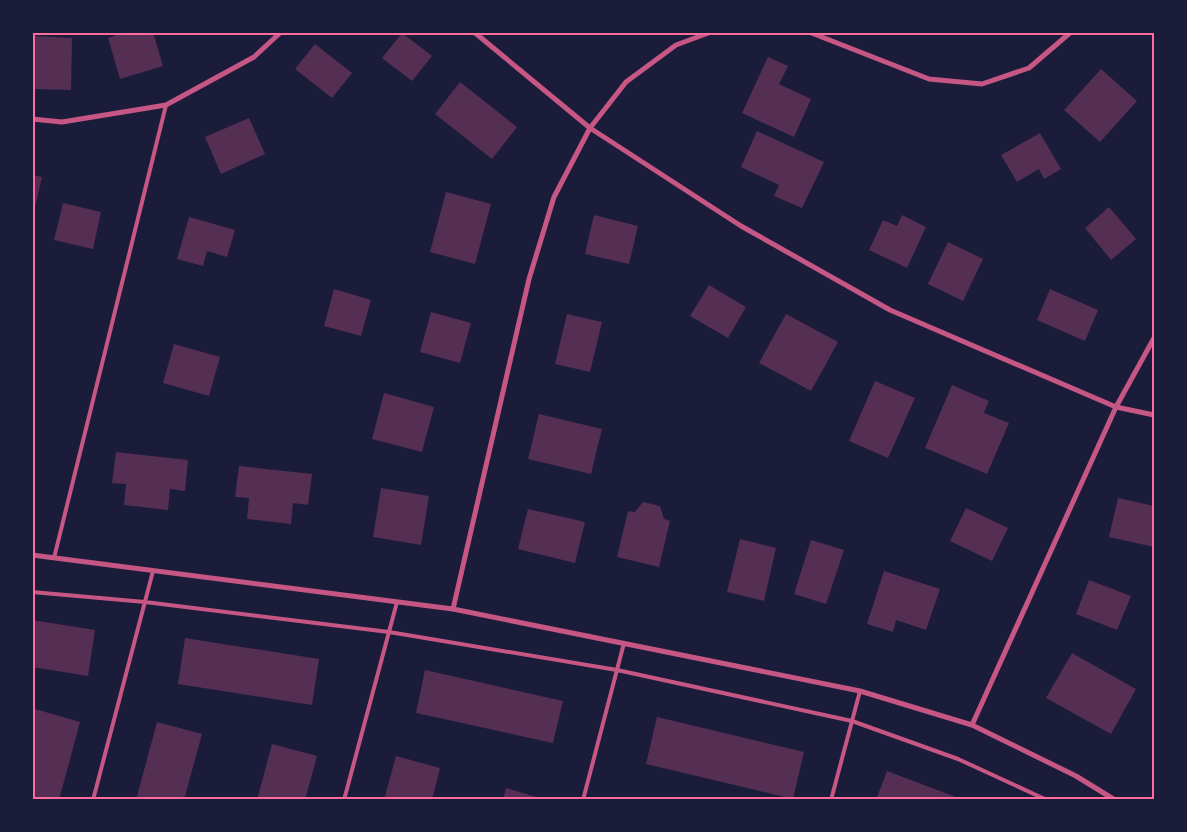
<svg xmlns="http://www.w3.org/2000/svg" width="1187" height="832" font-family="Mulish,sans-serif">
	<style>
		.building { fill: #542f53 }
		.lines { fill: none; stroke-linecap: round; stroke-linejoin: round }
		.service { stroke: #c65784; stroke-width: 4 }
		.minor { stroke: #c65784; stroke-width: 5 }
		.neatline { fill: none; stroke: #ff6b9d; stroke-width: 2 }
	</style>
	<rect width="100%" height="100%" fill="#1b1b3a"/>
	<path class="building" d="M 125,32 L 153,32 L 163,66 L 120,79 L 108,38 Z
		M 402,33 L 432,56 L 412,81 L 382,58 Z
		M 32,36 L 72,38 L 71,90 L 32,89 Z
		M 315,44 L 352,73 L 332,98 L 295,69 Z
		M 768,57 L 788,66 L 779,84 L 811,99 L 794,137 L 742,113 Z
		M 1101,69 L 1137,101 L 1100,142 L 1064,110 Z
		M 460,82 L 517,127 L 492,159 L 435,114 Z
		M 249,118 L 265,154 L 221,174 L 205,137 Z
		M 757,131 L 824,162 L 802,208 L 774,196 L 779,185 L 741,167 Z
		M 1040,133 L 1061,169 L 1044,179 L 1039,169 L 1017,182 L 1001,155 Z
		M 32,175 L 42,177 L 33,216 L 32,216 Z
		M 446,192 L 491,204 L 475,264 L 430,252 Z
		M 63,203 L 101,212 L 93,249 L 54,240 Z
		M 1109,207 L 1136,239 L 1111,260 L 1085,228 Z
		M 594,215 L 638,226 L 629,264 L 585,254 Z
		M 902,215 L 926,227 L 907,268 L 869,250 L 883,220 L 897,226 Z
		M 189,217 L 235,230 L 227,257 L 207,251 L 203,266 L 177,259 Z
		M 948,242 L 983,259 L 963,301 L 928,284 Z
		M 709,285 L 746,307 L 728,338 L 690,316 Z
		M 334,289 L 371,300 L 361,336 L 324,326 Z
		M 1050,289 L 1098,310 L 1085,341 L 1037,320 Z
		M 431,312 L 471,323 L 460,363 L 420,352 Z
		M 567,314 L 602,322 L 590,372 L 555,364 Z
		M 786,314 L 838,342 L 811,391 L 759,363 Z
		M 174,344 L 220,357 L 209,396 L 163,383 Z
		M 875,381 L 915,398 L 888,458 L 849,441 Z
		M 952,385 L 989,401 L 984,413 L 1009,423 L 987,474 L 925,448 Z
		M 384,393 L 434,407 L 422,452 L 372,439 Z
		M 539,414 L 602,429 L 591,474 L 528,459 Z
		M 116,452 L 188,460 L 185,491 L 170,489 L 168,510 L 124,505 L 126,484 L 112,483 Z
		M 239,466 L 312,474 L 308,505 L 293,503 L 291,524 L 247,519 L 249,498 L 235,497 Z
		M 381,488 L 429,496 L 421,545 L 373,537 Z
		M 1118,498 L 1154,506 L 1154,547 L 1109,537 Z
		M 643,502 L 660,506 L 664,519 L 670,521 L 659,567 L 617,557 L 628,511 L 635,512 Z
		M 966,508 L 1008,528 L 992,561 L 950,541 Z
		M 528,509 L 585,522 L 575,563 L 518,549 Z
		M 740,539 L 776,548 L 764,601 L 727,592 Z
		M 811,540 L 844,550 L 826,604 L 794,594 Z
		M 884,571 L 940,589 L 926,630 L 896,620 L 893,632 L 867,624 Z
		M 1089,580 L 1131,596 L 1117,630 L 1076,614 Z
		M 32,620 L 95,630 L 88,676 L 32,667 Z
		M 185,638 L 319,659 L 312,705 L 178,684 Z
		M 1072,653 L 1136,689 L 1111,734 L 1046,698 Z
		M 425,670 L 563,701 L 553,743 L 416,713 Z
		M 35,709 L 80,722 L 59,800 L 32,800 L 32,719 Z
		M 657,717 L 804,752 L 793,799 L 646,764 Z
		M 157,722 L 202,734 L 184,800 L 136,800 Z
		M 272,744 L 317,756 L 305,800 L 257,800 Z
		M 396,756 L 440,768 L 432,800 L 384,800 Z
		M 887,771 L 961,799 L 961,800 L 876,800 Z
		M 506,788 L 543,799 L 543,800 L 503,800 Z"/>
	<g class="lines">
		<path class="service" d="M 54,558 L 166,105
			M 32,592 L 145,602 L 389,632 L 617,670 L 852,721 L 958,759 L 1047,800
			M 93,800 L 153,571
			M 344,800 L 397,602
			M 583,800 L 624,643
			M 831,800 L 860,691"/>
		<path class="minor" d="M 474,32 L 590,128 L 741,226 L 890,310 L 1116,407 L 1154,415
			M 809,32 L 929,79 L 982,84 L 1029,68 L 1071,32
			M 32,119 L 62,122 L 166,105 L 254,57 L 281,32
			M 32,555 L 453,609 L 860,691 L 972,725 L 1076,776 L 1115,800
			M 453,609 L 529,279 L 554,197 L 590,128 L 626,82 L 676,45 L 711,32
			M 972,725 L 1116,407 L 1154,338"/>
	</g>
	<rect width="1187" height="832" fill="none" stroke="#1b1b3a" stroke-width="68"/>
	<rect x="34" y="34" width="1119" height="764" class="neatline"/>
</svg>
